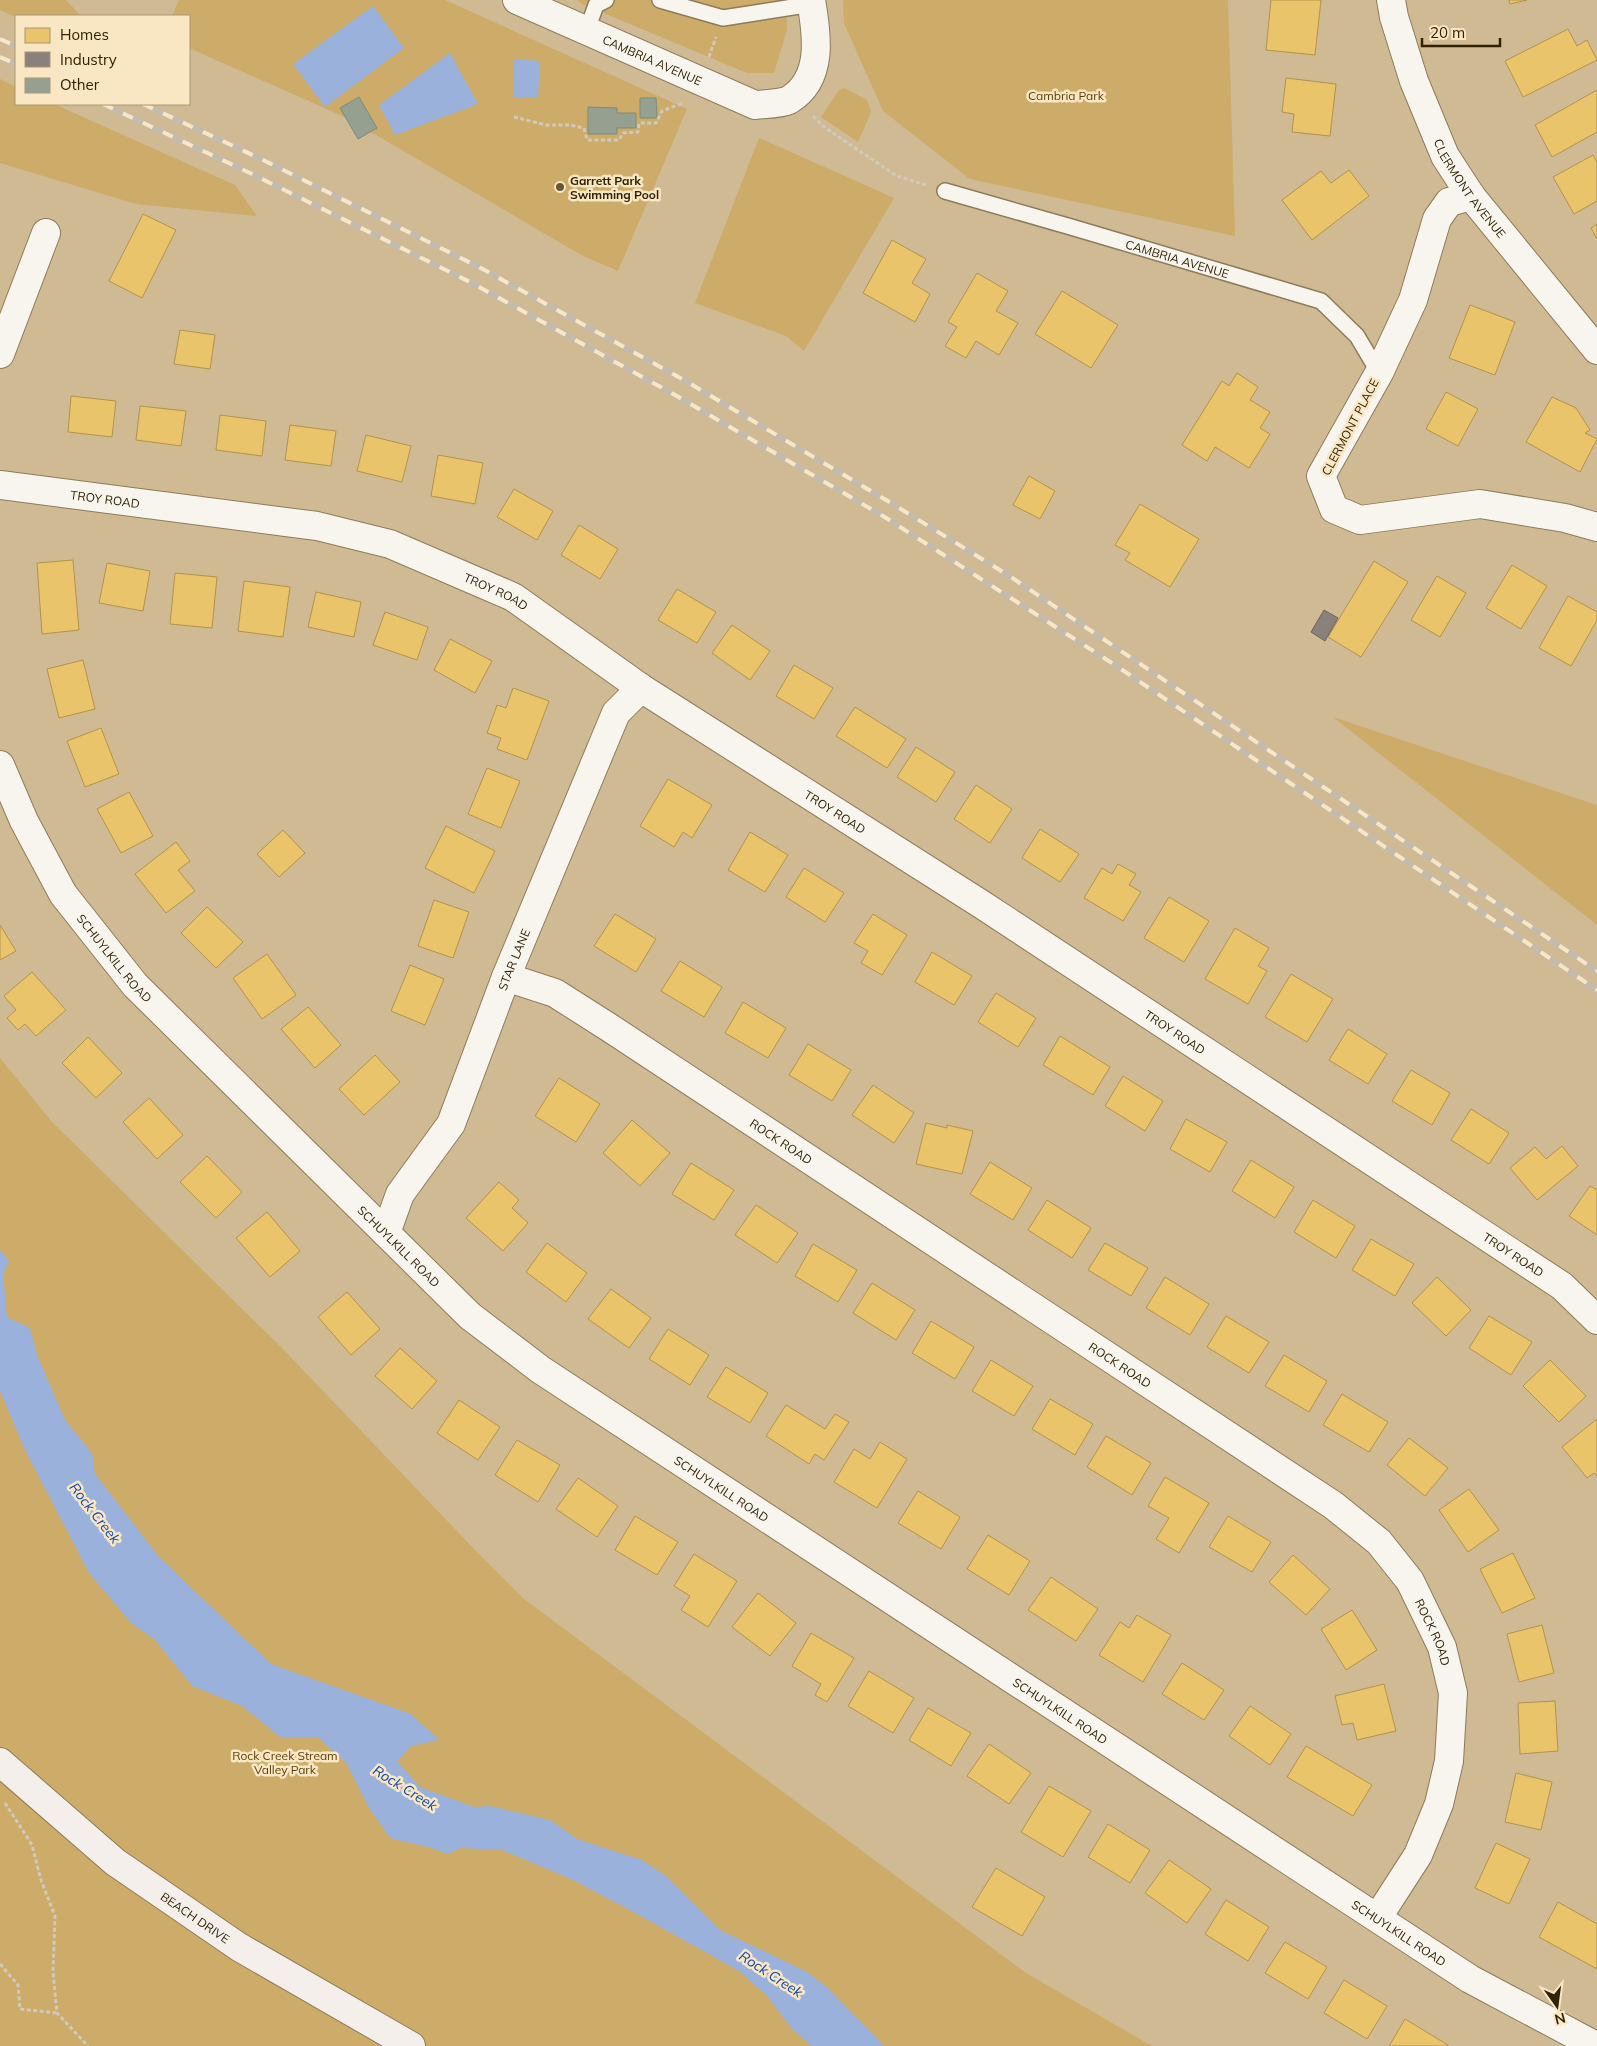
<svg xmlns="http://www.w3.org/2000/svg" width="1597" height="2046" font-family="Mulish,sans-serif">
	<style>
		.green { fill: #cdab68 }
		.water { fill: #9ab1db }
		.homes { fill: #e9c46a; stroke: #b2934b }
		.industry { fill: #8a817c; stroke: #6f6458 }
		.building { fill: #96a090; stroke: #7b8b7c }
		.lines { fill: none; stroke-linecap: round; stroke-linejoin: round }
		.lane-casing { stroke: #8c7c5b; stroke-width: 18 }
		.street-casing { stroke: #8c7c5b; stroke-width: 30 }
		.secondary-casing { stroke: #8c7c5b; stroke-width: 30 }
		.path { stroke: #d1c9bd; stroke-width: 3; stroke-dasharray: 4 2.5; stroke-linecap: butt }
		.lane { stroke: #f8f5ef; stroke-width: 15 }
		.street { stroke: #f8f5ef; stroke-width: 28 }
		.secondary { stroke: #f5efec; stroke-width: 28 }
		.rail-casing { stroke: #c2bcb0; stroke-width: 5.5 }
		.rail { stroke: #f9e6c3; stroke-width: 4; stroke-dasharray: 11; stroke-linecap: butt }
		.poi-dot { fill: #685736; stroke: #f9e6c3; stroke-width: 2 }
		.labels { text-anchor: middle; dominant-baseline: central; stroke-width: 5; stroke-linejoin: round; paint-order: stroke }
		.street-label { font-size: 12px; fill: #302203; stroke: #f9e6c3 }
		.park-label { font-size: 12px; fill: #573f0b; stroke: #f9e6c3 }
		.poi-label { font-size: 12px; font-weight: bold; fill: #302203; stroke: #f9e6c3; text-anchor: start }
		.water-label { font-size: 14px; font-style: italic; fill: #0f46b3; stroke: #f9e6c3 }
	</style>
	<rect width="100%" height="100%" fill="#d0ba94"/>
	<path class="green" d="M 0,0 L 66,0 L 81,16 L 16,17 L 0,10 Z
		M 179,0 L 445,0 L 687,109 L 618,271 L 583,256 L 347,118 L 189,48 L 189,16 L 172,16 Z
		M 577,0 L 786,0 L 787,30 L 774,73 L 747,73 L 582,4 Z
		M 843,0 L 1228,0 L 1235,236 L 970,179 L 883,111 L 844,23 Z
		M 0,79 L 16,87 L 16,104 L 54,104 L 235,185 L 257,216 L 136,204 L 0,163 Z
		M 845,88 L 867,100 L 871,112 L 858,142 L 821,117 L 839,90 Z
		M 759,138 L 894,198 L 804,351 L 786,336 L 695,303 Z
		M 1333,717 L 1597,805 L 1597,925 Z
		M 0,1058 L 52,1122 L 282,1348 L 476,1551 L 524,1599 L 1026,1973 L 1152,2046 L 0,2046 Z"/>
	<path class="water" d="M 373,6 L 404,48 L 325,107 L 293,64 Z
		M 450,53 L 478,104 L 395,135 L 379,105 Z
		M 514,59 L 540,61 L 538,97 L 513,97 Z
		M 0,1250 L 9,1260 L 3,1274 L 7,1317 L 30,1328 L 37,1355 L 65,1420 L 92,1453 L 95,1474 L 159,1557 L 271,1664 L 411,1714 L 439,1740 L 411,1746 L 397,1761 L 420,1787 L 474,1807 L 490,1806 L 550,1820 L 577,1839 L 642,1860 L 666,1876 L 720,1930 L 807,1972 L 828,1988 L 884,2046 L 812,2046 L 792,2029 L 767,1996 L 739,1971 L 639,1915 L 573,1880 L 502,1850 L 461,1848 L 448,1854 L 431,1848 L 390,1838 L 369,1808 L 346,1763 L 318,1737 L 281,1738 L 242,1706 L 192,1686 L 155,1640 L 131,1623 L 89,1573 L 25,1450 L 0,1391 Z"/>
	<path class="homes" d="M 1271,0 L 1321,0 L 1315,55 L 1266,50 Z
		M 1509,0 L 1527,0 L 1510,4 Z
		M 1568,29 L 1577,46 L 1587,40 L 1597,60 L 1523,97 L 1505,61 Z
		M 1286,78 L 1336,84 L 1330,136 L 1292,132 L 1294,114 L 1282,112 Z
		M 1597,90 L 1597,132 L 1552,157 L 1535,125 Z
		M 1593,155 L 1597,162 L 1597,201 L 1574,214 L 1553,177 Z
		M 1349,170 L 1369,196 L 1312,240 L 1282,200 L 1321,171 L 1331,183 Z
		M 143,214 L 176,230 L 142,298 L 109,281 Z
		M 1597,224 L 1597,239 L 1591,228 Z
		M 892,240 L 926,259 L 912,283 L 930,294 L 915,322 L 863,293 Z
		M 977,273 L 1008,291 L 996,311 L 1018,323 L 999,355 L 976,341 L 966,358 L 945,346 L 957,327 L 948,322 Z
		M 1062,291 L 1118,325 L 1091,368 L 1035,334 Z
		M 1470,305 L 1515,322 L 1495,375 L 1449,358 Z
		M 180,330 L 215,335 L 210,369 L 174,364 Z
		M 1237,373 L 1258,387 L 1250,400 L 1270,412 L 1260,428 L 1270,434 L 1249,468 L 1215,447 L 1207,461 L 1182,445 L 1222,381 L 1229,386 Z
		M 1446,392 L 1478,409 L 1458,446 L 1426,429 Z
		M 71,396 L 116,401 L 112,437 L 68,432 Z
		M 1552,397 L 1576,408 L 1590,430 L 1585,433 L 1597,439 L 1580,472 L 1526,442 Z
		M 140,406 L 186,411 L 181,446 L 136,440 Z
		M 220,415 L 266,421 L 262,456 L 216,450 Z
		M 290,425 L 336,431 L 331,466 L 285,460 Z
		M 366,435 L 411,446 L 402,482 L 357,471 Z
		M 438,455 L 483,463 L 475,504 L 431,496 Z
		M 1029,476 L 1055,491 L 1040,519 L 1013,505 Z
		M 514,489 L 553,511 L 537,540 L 497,517 Z
		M 1140,504 L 1199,539 L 1170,587 L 1125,560 L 1130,553 L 1115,545 Z
		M 579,525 L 618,549 L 600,579 L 561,555 Z
		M 73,560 L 79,630 L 42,634 L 37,563 Z
		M 1374,561 L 1408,582 L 1361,657 L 1328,637 Z
		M 107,563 L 150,571 L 143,611 L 99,603 Z
		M 1512,565 L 1547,586 L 1521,629 L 1486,608 Z
		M 175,573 L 217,577 L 212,628 L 170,624 Z
		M 1437,576 L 1466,593 L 1440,637 L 1411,620 Z
		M 244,581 L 290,587 L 283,637 L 238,631 Z
		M 677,589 L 716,612 L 697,643 L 658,620 Z
		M 316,592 L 361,602 L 354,637 L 308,627 Z
		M 1568,596 L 1597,612 L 1597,620 L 1571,666 L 1539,648 Z
		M 385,612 L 428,627 L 417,660 L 373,645 Z
		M 732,625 L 770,651 L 750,680 L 712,653 Z
		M 450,639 L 492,661 L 475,693 L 434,670 Z
		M 83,660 L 95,709 L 59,718 L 47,669 Z
		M 794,665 L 833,688 L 814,719 L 776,696 Z
		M 513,688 L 549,701 L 527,760 L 497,749 L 501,738 L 487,733 L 497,705 L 506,708 Z
		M 855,707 L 906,739 L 887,768 L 836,736 Z
		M 101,728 L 119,774 L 85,787 L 67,741 Z
		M 916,747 L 955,772 L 936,802 L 897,777 Z
		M 487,768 L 520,781 L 501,828 L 468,814 Z
		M 668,779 L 712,805 L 692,838 L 683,832 L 674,847 L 640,826 Z
		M 976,785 L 1012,809 L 990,843 L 954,819 Z
		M 129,792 L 153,836 L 121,853 L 97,809 Z
		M 446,826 L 495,851 L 474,893 L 425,868 Z
		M 1040,829 L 1079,854 L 1060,882 L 1022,858 Z
		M 283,830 L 305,853 L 279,877 L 257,854 Z
		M 750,832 L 788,855 L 765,892 L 728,870 Z
		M 176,842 L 190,861 L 178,870 L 195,891 L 166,913 L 135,874 Z
		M 1118,864 L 1136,874 L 1129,885 L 1141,892 L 1123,921 L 1084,898 L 1102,868 L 1112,874 Z
		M 804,868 L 844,893 L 825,922 L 786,897 Z
		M 1169,897 L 1209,921 L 1184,962 L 1144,938 Z
		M 434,900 L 469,912 L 453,958 L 418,946 Z
		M 207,907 L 243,942 L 216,968 L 181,933 Z
		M 615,914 L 656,939 L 636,972 L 594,946 Z
		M 873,914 L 907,935 L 882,975 L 861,963 L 868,951 L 854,943 Z
		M 0,925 L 16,951 L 0,960 Z
		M 1235,928 L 1269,948 L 1258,966 L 1267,971 L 1248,1004 L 1205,979 Z
		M 932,952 L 972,976 L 954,1005 L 915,982 Z
		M 267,954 L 296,995 L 262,1019 L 233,978 Z
		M 680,961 L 722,987 L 704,1017 L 661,991 Z
		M 410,965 L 444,979 L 425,1025 L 391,1011 Z
		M 32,972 L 66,1010 L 36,1036 L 25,1024 L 18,1030 L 7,1018 L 16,1010 L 4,996 Z
		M 1291,974 L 1333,999 L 1307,1042 L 1265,1017 Z
		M 996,993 L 1036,1018 L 1018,1047 L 978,1022 Z
		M 743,1002 L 786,1028 L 768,1058 L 725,1033 Z
		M 308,1007 L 341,1045 L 315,1068 L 281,1029 Z
		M 1348,1029 L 1387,1054 L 1368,1084 L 1329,1060 Z
		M 1060,1036 L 1110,1067 L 1093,1095 L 1043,1065 Z
		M 88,1037 L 122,1073 L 96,1098 L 62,1063 Z
		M 808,1044 L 851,1070 L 832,1101 L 789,1075 Z
		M 375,1055 L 400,1082 L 364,1115 L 339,1089 Z
		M 1411,1070 L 1450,1093 L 1432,1125 L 1392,1101 Z
		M 1123,1076 L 1163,1101 L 1145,1131 L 1105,1106 Z
		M 559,1078 L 600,1104 L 576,1142 L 535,1116 Z
		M 873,1085 L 914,1113 L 894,1143 L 852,1115 Z
		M 149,1098 L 183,1135 L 157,1159 L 123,1122 Z
		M 1471,1109 L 1509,1133 L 1489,1164 L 1451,1140 Z
		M 1186,1119 L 1227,1142 L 1210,1172 L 1170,1149 Z
		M 632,1120 L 670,1153 L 640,1186 L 603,1153 Z
		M 926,1123 L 947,1128 L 947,1125 L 973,1131 L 962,1174 L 916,1164 Z
		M 1562,1146 L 1578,1166 L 1537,1200 L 1510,1168 L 1535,1147 L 1546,1159 Z
		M 207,1156 L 242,1192 L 216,1218 L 180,1182 Z
		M 1251,1160 L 1294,1187 L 1275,1218 L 1232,1191 Z
		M 990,1162 L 1032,1188 L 1013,1220 L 970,1194 Z
		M 691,1163 L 734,1190 L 714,1220 L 672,1194 Z
		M 499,1182 L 519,1200 L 512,1208 L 528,1223 L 503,1251 L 466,1218 Z
		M 1590,1186 L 1597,1190 L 1597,1235 L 1569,1216 Z
		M 1047,1200 L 1091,1228 L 1072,1258 L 1028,1230 Z
		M 1313,1200 L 1355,1226 L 1336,1258 L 1294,1232 Z
		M 756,1205 L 798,1233 L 777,1263 L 735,1235 Z
		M 267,1212 L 300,1251 L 270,1277 L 236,1238 Z
		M 1371,1239 L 1414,1264 L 1395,1296 L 1352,1270 Z
		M 547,1243 L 587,1273 L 566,1302 L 526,1272 Z
		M 1105,1243 L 1148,1268 L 1131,1296 L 1088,1270 Z
		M 813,1244 L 857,1270 L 838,1302 L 795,1276 Z
		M 1165,1277 L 1209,1304 L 1190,1335 L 1146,1308 Z
		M 1437,1277 L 1471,1310 L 1446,1336 L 1412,1303 Z
		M 872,1283 L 915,1310 L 896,1340 L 853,1313 Z
		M 611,1289 L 651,1318 L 629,1348 L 588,1319 Z
		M 347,1292 L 380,1329 L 351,1355 L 318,1317 Z
		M 1226,1316 L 1269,1342 L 1249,1373 L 1207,1347 Z
		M 1489,1316 L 1532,1342 L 1511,1375 L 1469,1348 Z
		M 931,1321 L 974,1347 L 955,1379 L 912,1353 Z
		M 668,1329 L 709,1355 L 690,1385 L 649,1359 Z
		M 400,1348 L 437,1381 L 412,1409 L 375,1376 Z
		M 1284,1355 L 1327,1381 L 1309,1412 L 1265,1386 Z
		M 991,1360 L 1033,1386 L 1014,1416 L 972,1391 Z
		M 1550,1360 L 1586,1396 L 1559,1422 L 1523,1386 Z
		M 726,1367 L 768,1393 L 750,1423 L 707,1397 Z
		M 1342,1394 L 1388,1422 L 1369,1452 L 1323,1425 Z
		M 1050,1399 L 1093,1424 L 1075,1455 L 1032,1429 Z
		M 459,1400 L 500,1427 L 478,1460 L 437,1433 Z
		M 786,1405 L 825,1429 L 835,1414 L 849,1422 L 824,1460 L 815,1454 L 809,1464 L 766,1436 Z
		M 1597,1419 L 1597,1476 L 1594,1473 L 1587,1478 L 1562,1447 Z
		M 1106,1436 L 1151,1463 L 1132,1495 L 1087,1467 Z
		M 1409,1438 L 1448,1468 L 1425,1496 L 1387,1465 Z
		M 517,1440 L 560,1465 L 538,1502 L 495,1475 Z
		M 880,1442 L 907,1459 L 877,1508 L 834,1482 L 854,1449 L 870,1459 Z
		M 1165,1477 L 1209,1503 L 1179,1553 L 1156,1539 L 1169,1518 L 1148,1506 Z
		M 578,1478 L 618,1506 L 597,1537 L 556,1509 Z
		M 1469,1489 L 1499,1530 L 1468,1552 L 1439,1510 Z
		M 918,1491 L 960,1517 L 941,1549 L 898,1523 Z
		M 635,1516 L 678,1542 L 657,1575 L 615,1550 Z
		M 1228,1516 L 1271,1542 L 1252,1572 L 1209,1547 Z
		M 988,1535 L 1030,1561 L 1009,1595 L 967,1569 Z
		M 1513,1553 L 1535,1598 L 1502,1613 L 1480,1569 Z
		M 694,1554 L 737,1581 L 708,1627 L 681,1610 L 690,1596 L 674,1586 Z
		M 1293,1555 L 1330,1589 L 1306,1615 L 1269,1582 Z
		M 1051,1577 L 1098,1609 L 1076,1641 L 1028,1610 Z
		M 758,1593 L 796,1623 L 770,1656 L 732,1627 Z
		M 1352,1610 L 1377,1650 L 1346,1670 L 1321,1629 Z
		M 1137,1615 L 1171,1635 L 1143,1682 L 1099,1655 L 1120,1622 L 1129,1628 Z
		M 1542,1625 L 1554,1673 L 1519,1682 L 1507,1634 Z
		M 811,1633 L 854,1658 L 827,1702 L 815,1695 L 821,1684 L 792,1666 Z
		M 1182,1663 L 1224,1690 L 1204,1720 L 1162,1694 Z
		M 869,1671 L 914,1698 L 893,1733 L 848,1706 Z
		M 1384,1684 L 1396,1731 L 1357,1740 L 1353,1723 L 1342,1725 L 1335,1696 Z
		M 1555,1701 L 1558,1751 L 1520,1754 L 1518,1703 Z
		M 1250,1706 L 1291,1734 L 1270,1765 L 1229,1736 Z
		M 928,1708 L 971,1733 L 951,1766 L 909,1740 Z
		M 989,1744 L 1031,1773 L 1009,1804 L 967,1776 Z
		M 1306,1746 L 1372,1785 L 1353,1816 L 1287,1777 Z
		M 1516,1773 L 1552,1782 L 1541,1830 L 1505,1822 Z
		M 1049,1786 L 1091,1811 L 1063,1857 L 1021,1832 Z
		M 1108,1824 L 1150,1850 L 1130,1883 L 1088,1857 Z
		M 1496,1843 L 1530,1859 L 1509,1904 L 1475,1888 Z
		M 1169,1860 L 1211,1889 L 1187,1923 L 1145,1893 Z
		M 996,1868 L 1045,1897 L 1022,1936 L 972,1907 Z
		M 1226,1900 L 1269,1927 L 1248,1961 L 1205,1934 Z
		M 1558,1902 L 1597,1924 L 1597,1969 L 1539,1937 Z
		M 1285,1942 L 1327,1967 L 1308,1999 L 1265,1973 Z
		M 1344,1980 L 1387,2006 L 1367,2039 L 1324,2013 Z
		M 1405,2019 L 1448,2045 L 1448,2046 L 1389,2046 Z"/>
	<path class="industry" d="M 1324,610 L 1338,618 L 1325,641 L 1311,632 Z"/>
	<path class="building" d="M 359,97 L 377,128 L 358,139 L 340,108 Z
		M 640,98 L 656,98 L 657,118 L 640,118 Z
		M 588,107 L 617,108 L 617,113 L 636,113 L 636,128 L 617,128 L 617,134 L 588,134 Z"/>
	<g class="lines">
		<defs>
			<g id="lane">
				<path d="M 660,0 L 723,18 L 812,4"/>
				<path d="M 587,30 L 596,5 L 606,0"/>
				<path id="s1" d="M 945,191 L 1071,227 L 1321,301 L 1357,336 L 1379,373"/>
			</g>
			<g id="street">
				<path id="s2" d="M 517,0 L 755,105 C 764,104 781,104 789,100 C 824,79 817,34 811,0"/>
				<path id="s3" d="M 1391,0 L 1394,17 L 1414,81 L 1445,156 L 1471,196 L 1597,350"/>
				<path d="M 1471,196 L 1449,202 L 1437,219 L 1413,300 L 1379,373 L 1321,476 L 1334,509 L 1360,520 L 1480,504 L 1565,518 L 1597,527"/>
				<path d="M 0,354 L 46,233"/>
				<path id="s4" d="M 0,485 L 317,526 L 390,544 L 513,597 L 641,688 L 981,904 L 1562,1286 L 1597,1320"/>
				<path id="s5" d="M 0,765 L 24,821 L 63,894 L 135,985 L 470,1316 L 541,1370 L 1470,1979 L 1596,2046"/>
				<path id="s6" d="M 506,977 L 555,993 L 610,1028 L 1333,1505 L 1379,1542 L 1410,1581 L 1442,1647 L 1453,1693 L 1449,1761 L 1439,1804 L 1418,1855 L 1378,1917"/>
				<path id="s7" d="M 386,1233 L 400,1194 L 451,1124 L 506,977 L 616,713 L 641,688"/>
			</g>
			<g id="secondary">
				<path id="s8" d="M 0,1762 L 115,1862 L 239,1947 L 411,2046"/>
			</g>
		</defs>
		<use href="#lane" class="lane-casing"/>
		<use href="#street" class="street-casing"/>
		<use href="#secondary" class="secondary-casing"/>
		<path class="path" d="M 709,57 L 716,37
			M 813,116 L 824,127 L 897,176 L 926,185
			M 514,117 L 546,125 L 570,125 L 584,128 L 587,140 L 619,140 L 623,133 L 638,132 L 639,123 L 656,123 L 662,111 L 683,103
			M 5,1803 L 32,1845 L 41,1880 L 55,1916 L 53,1972 L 57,2013 L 88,2046
			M 0,1964 L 18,1985 L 20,2009 L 57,2013"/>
		<use href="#lane" class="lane"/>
		<use href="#street" class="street"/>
		<use href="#secondary" class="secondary"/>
		<defs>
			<path id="rail" d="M 0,39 L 16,46
				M 0,57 L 16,64
				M 103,104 L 250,173 L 470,282 L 675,395 L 883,516 L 1115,665 L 1597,990
				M 143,104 L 259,158 L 479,267 L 684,380 L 891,503 L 1008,575 L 1597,971"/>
		</defs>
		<use href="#rail" class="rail-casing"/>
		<use href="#rail" class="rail"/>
	</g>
	<circle class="poi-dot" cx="560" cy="187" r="5"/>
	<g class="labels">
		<g class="street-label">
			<text stroke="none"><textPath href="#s2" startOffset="148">CAMBRIA AVENUE</textPath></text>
			<text stroke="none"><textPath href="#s3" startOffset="206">CLERMONT AVENUE</textPath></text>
			<text stroke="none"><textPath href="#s1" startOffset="242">CAMBRIA AVENUE</textPath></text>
			<text transform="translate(1350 427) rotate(-62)">CLERMONT PLACE</text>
			<text stroke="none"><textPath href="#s4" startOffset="106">TROY ROAD</textPath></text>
			<text stroke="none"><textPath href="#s4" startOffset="511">TROY ROAD</textPath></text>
			<text stroke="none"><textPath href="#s4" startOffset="916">TROY ROAD</textPath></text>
			<text stroke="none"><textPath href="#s5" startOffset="226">SCHUYLKILL ROAD</textPath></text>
			<text stroke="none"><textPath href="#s7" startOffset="304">STAR LANE</textPath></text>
			<text stroke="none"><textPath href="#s4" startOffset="1321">TROY ROAD</textPath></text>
			<text stroke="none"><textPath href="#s6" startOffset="322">ROCK ROAD</textPath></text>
			<text stroke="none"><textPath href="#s5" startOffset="631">SCHUYLKILL ROAD</textPath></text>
			<text stroke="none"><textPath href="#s4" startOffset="1726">TROY ROAD</textPath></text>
			<text stroke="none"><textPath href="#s6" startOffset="728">ROCK ROAD</textPath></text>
			<text stroke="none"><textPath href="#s5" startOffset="1036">SCHUYLKILL ROAD</textPath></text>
			<text stroke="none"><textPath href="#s6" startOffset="1148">ROCK ROAD</textPath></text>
			<text stroke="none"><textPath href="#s5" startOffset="1441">SCHUYLKILL ROAD</textPath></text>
			<text stroke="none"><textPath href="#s8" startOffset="250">BEACH DRIVE</textPath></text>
			<text stroke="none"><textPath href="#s5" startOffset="1846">SCHUYLKILL ROAD</textPath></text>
		</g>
		<g class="park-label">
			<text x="1066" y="95">Cambria Park</text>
			<text x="285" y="1755">Rock Creek Stream<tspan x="285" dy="14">Valley Park</tspan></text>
		</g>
		<g class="poi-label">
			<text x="570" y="180">Garrett Park<tspan x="570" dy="14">Swimming Pool</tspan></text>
		</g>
		<g class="water-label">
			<text transform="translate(95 1513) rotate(52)">Rock Creek</text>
			<text transform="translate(405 1788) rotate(32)">Rock Creek</text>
			<text transform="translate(771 1974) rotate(33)">Rock Creek</text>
		</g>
	</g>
	<rect x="15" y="15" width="175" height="90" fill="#f9e6c3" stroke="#a99876"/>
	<rect x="25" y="28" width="25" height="15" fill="#e9c46a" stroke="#a99876"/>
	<text x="60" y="40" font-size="15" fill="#302203">Homes</text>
	<rect x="25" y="52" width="25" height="15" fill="#8a817c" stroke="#a99876"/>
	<text x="60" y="65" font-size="15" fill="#302203">Industry</text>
	<rect x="25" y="78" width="25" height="15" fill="#96a090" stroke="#a99876"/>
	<text x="60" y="90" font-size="15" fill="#302203">Other</text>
	<g transform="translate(1557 2006) rotate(166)" stroke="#f9e6c3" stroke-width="4" paint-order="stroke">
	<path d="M0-4L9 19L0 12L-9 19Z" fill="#302203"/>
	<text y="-8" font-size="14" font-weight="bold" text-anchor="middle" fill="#302203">N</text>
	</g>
	<path d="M1422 38v8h78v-8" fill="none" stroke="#302203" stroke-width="2.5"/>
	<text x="1430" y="38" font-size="15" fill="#302203" stroke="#f9e6c3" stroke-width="4" paint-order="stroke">20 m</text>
</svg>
